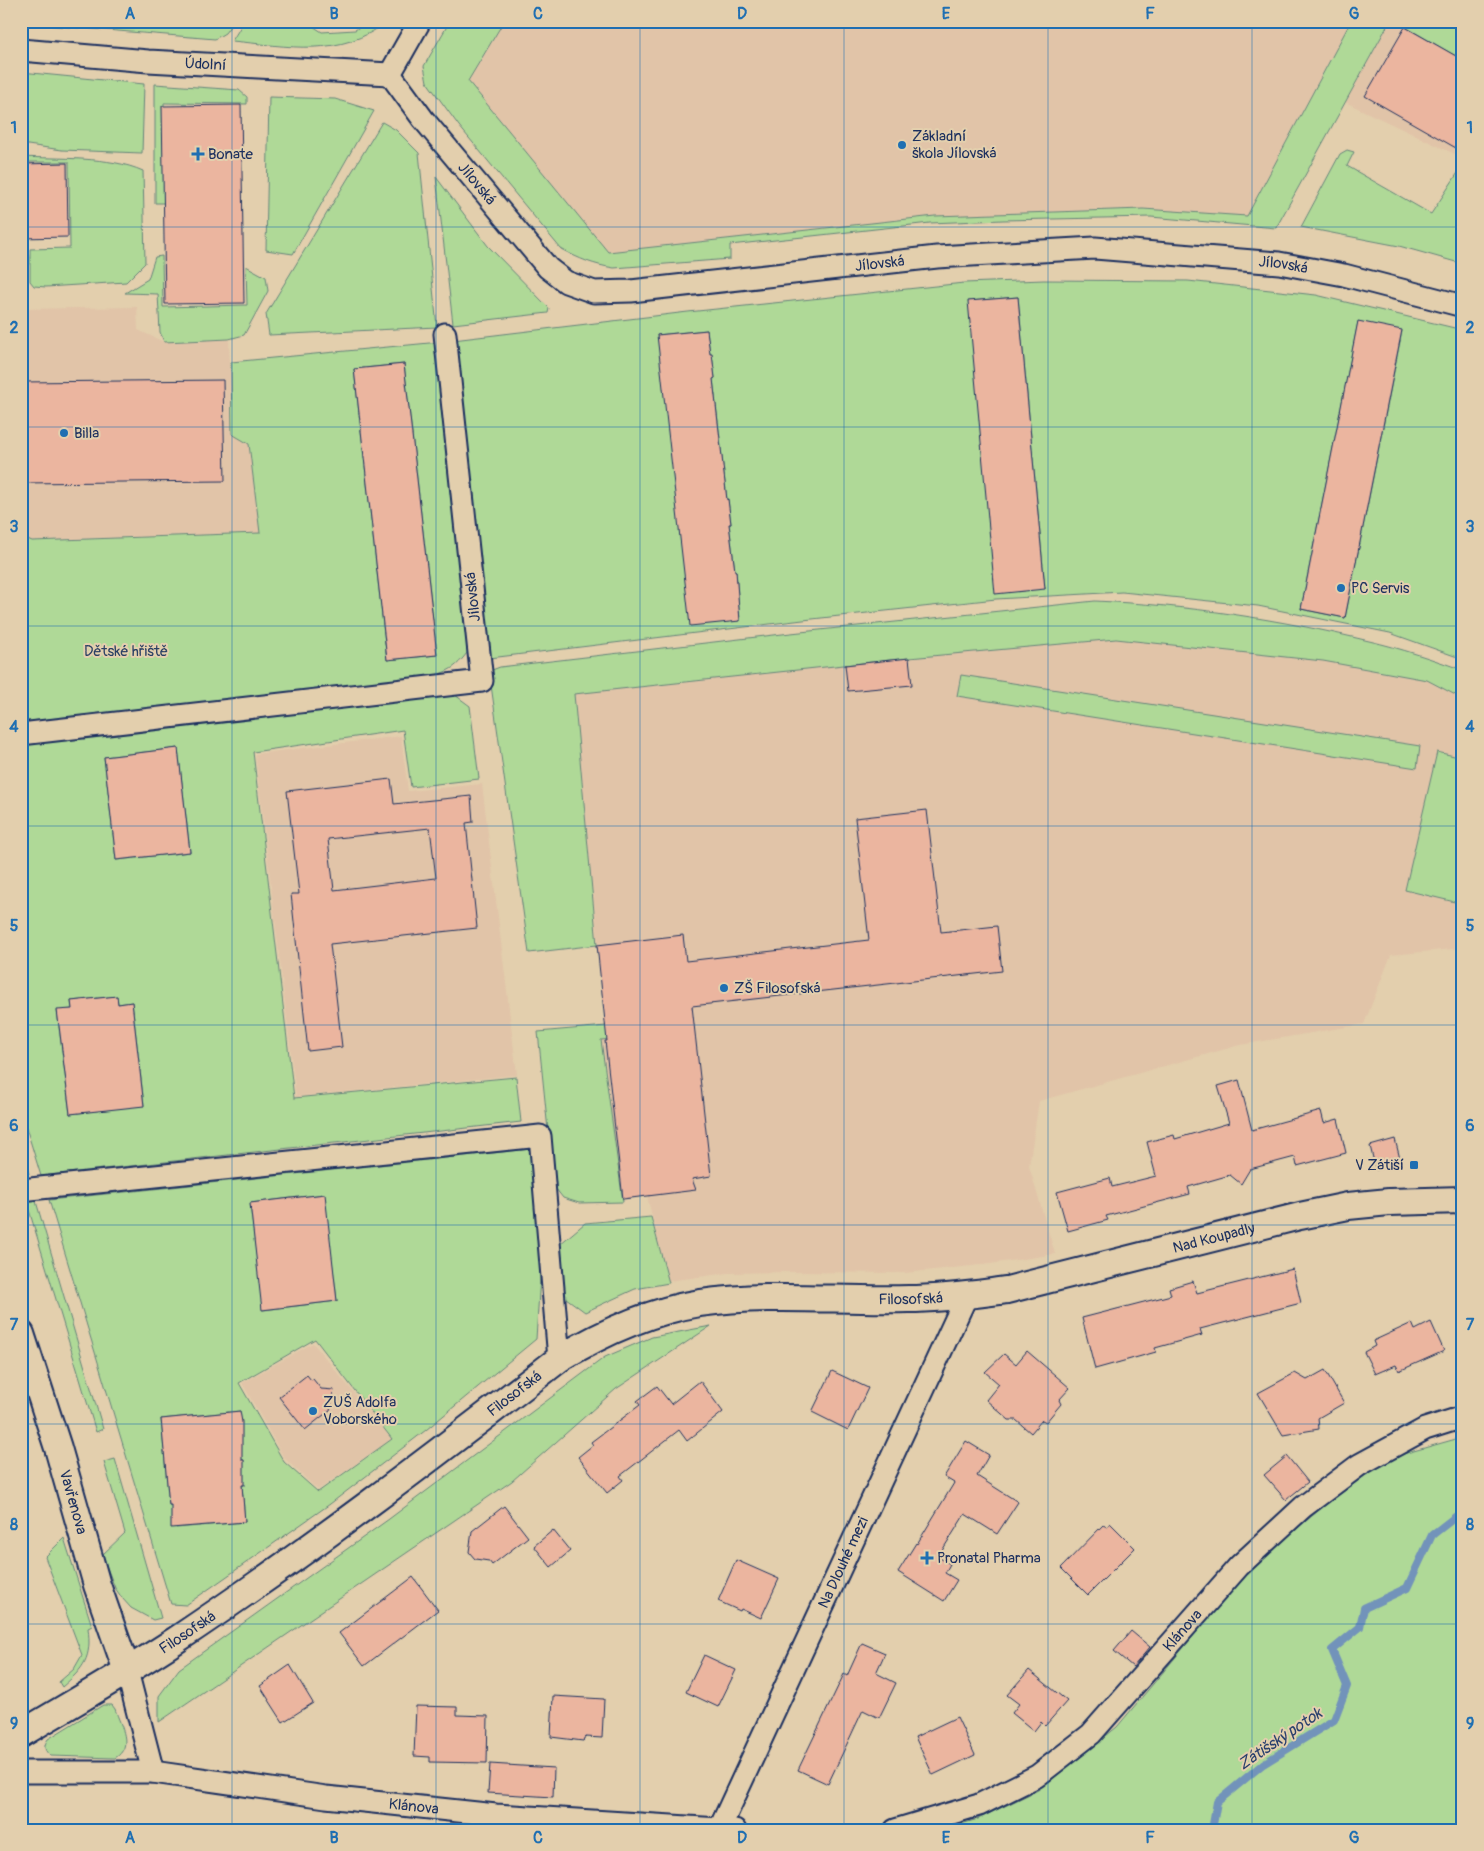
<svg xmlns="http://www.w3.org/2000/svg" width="1484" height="1851" font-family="Pangolin,sans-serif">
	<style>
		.built { fill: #e1c4a8 }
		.green { fill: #afd997; stroke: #65847a; fill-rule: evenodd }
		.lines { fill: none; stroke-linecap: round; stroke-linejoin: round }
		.stream { stroke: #7293ba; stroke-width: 8 }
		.building { fill: #ebb59f; stroke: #1b2f5e; fill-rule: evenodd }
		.minor-casing { stroke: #1b2f5e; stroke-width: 25 }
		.tertiary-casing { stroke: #1b2f5e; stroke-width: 30 }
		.minor { stroke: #e3cfad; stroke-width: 21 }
		.tertiary { stroke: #e3cfad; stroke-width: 26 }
		.grid { fill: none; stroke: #1f6fb2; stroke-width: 1; stroke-opacity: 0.55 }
		.poi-dot { fill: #1f6fb2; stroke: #e3cfad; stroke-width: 2 }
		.labels { text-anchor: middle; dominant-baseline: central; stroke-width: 4; stroke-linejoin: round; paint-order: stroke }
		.street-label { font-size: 15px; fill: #1b2f5e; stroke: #e3cfad }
		.poi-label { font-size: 15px; fill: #1b2f5e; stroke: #e3cfad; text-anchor: start }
		.park-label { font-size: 15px; fill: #2a4064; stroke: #e3cfad }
		.water-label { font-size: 16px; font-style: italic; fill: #2a406d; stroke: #e3cfad }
		.neatline { fill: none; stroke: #1f6fb2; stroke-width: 2 }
		.grid-label { font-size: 16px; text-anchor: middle; font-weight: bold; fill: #1f6fb2 }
	</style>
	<rect width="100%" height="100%" fill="#e3cfad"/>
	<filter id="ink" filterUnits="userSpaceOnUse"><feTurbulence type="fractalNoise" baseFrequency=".02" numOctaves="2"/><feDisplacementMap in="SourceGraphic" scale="10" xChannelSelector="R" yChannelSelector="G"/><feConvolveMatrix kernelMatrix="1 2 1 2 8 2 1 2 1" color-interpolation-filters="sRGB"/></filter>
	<g filter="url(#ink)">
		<path class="built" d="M 504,21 L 1351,21 L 1247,216 L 1143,209 L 926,217 L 608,252 L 468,81 Z
			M 1390,21 L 1395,21 L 1463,60 L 1463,158 L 1345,102 Z
			M 137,307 L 138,330 L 164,342 L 229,339 L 232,434 L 249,444 L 260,533 L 32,541 L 21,536 L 21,309 Z
			M 1116,639 L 1323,661 L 1427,680 L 1463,699 L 1463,948 L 1391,955 L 1364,1024 L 1240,1045 L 1039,1101 L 1029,1166 L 1055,1254 L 990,1264 L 905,1273 L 791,1272 L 728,1273 L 668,1281 L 647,1196 L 623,1198 L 601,1040 L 623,1038 L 606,1026 L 573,694 L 909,658 Z
			M 401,736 L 408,791 L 482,784 L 517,1075 L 296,1097 L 255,754 Z
			M 313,1343 L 392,1439 L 318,1490 L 284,1458 L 242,1383 Z"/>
		<path class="green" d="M 21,21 L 234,21 L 225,33 L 215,39 L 21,23 Z
			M 244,21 L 305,21 L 322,32 L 355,30 L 369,21 L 388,21 C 340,59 288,46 232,41 Z
			M 450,21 L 504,21 L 468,81 L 608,252 L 935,216 L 1143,209 L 1247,216 L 1351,21 L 1390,21 L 1276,228 L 1151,217 L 1003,220 L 930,223 L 730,245 L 730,259 L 614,268 C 594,265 579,259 561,249 L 459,126 L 427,82 L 424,66 Z
			M 1395,21 L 1463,21 L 1463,60 Z
			M 21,72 L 144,84 L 142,153 L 62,150 L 21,144 Z
			M 155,84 L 239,90 L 247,97 L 247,104 L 164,103 L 165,203 L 155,203 Z
			M 269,97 L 335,99 L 374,111 L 293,254 L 266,250 Z
			M 382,122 L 396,130 L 419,153 L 437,327 L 269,335 L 266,314 Z
			M 1347,150 L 1354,152 L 1347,166 L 1431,214 L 1463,165 L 1463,264 L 1399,246 L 1301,227 L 1340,154 Z
			M 21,157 C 58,159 110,156 143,171 L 145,263 L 126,282 L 46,287 L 34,286 L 30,281 L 30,249 L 70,248 L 69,162 L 21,162 Z
			M 436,177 L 488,246 L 549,308 L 548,313 L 453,324 Z
			M 162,256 L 163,307 L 247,305 L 246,266 L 266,277 L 268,291 L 244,335 L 229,339 L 164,342 L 160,332 L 158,294 L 125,293 L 148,279 L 155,257 Z
			M 1044,280 L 1188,281 L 1316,295 L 1463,330 L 1463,659 L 1390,633 L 1258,606 L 1122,592 L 996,599 L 803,620 L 490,658 L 453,340 L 688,312 L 964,283 ZM 1018,297 L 1045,588 L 1045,589 L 969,301 ZM 1358,322 L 1402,331 L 1345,618 L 1301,609 ZM 707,330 L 710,354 L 712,355 L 715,378 L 713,379 L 727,500 L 728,500 L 731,524 L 729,524 L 735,571 L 736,571 L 740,621 L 657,335 Z
			M 440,342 L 472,646 C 456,669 450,672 423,678 L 21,722 L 21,536 L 32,541 L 260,533 L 249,444 L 232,434 L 231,362 ZM 404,364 L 437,655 L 387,660 L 354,369 Z
			M 1095,601 C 1187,605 1279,619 1369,641 C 1400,648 1432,659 1463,670 L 1463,699 L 1427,680 L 1323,661 L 1116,639 L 909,658 L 574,694 L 597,945 L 529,953 L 490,678 L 492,670 L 500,667 L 791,633 Z
			M 961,675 L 1420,746 L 1417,768 L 957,696 Z
			M 451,692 L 470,706 L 479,779 L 411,787 L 403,730 L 253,752 L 294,1098 L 516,1077 L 521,1122 L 41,1176 L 21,1111 L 21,743 ZM 178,748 L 190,852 L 116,860 L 104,757 ZM 117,996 L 118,1004 L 132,1002 L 144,1105 L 70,1114 L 57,1011 L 72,1009 L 71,1001 Z
			M 1437,752 L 1463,758 L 1463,904 L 1405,890 Z
			M 606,1026 L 623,1038 L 601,1040 L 623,1202 L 579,1203 L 563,1198 L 556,1189 L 550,1150 L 538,1032 Z
			M 21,1146 L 29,1174 L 21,1175 Z
			M 531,1149 L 541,1261 L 536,1339 L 426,1430 L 330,1504 L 186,1605 L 171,1604 L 49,1200 ZM 324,1194 L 337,1301 L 263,1310 L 250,1203 ZM 315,1339 L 392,1439 L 318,1492 L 284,1462 L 239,1383 ZM 240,1411 L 239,1460 L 244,1460 L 241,1484 L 246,1485 L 242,1485 L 245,1522 L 176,1528 L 173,1505 L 169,1505 L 161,1419 Z
			M 35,1198 L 103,1429 L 96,1432 L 26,1200 Z
			M 651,1217 L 669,1283 L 635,1289 L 585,1312 L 562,1295 L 560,1244 L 585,1223 Z
			M 711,1326 L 616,1389 L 512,1481 L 159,1722 L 159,1696 L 179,1669 L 389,1519 L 605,1357 L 652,1337 Z
			M 1463,1437 L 1463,1830 L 941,1830 L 978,1819 L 1038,1790 L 1117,1727 L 1252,1566 L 1324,1506 L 1389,1458 Z
			M 115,1459 L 161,1618 L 153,1620 L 131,1608 L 122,1598 L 115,1588 L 102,1555 L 125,1533 L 104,1462 Z
			M 64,1538 L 92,1626 L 88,1628 C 92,1658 84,1668 62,1687 L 59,1682 L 74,1669 L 82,1655 L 45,1557 Z
			M 103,1705 L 112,1705 L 115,1709 C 121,1727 134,1746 115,1758 L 51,1756 C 44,1751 43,1746 48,1739 Z"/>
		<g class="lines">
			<path class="stream" d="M 1363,1613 L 1364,1608 L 1407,1588 L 1432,1535 L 1463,1511
				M 1212,1830 L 1217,1802 L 1263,1764 L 1334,1720 L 1347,1686 L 1332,1650 L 1360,1627 L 1362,1617"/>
		</g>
		<path class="building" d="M 1405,27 L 1463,60 L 1463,152 L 1365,96 Z
			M 241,105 L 244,303 L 165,304 L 162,106 Z
			M 67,163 L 68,237 L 21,238 L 21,164 Z
			M 1018,297 L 1045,589 L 995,594 L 968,301 Z
			M 1358,321 L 1402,330 L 1345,618 L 1301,609 Z
			M 707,330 L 710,354 L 712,354 L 715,378 L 713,379 L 727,500 L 728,499 L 731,524 L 729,524 L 735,571 L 736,571 L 740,621 L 690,626 L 657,335 Z
			M 404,364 L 437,655 L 387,660 L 354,369 Z
			M 223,380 L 225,481 L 21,483 L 21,382 Z
			M 909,658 L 912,685 L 848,691 L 845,665 Z
			M 178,748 L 190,852 L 116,860 L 104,757 Z
			M 391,779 L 394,804 L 471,796 L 473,822 L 466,823 L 477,928 L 330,944 L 342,1047 L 308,1051 L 291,894 L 299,894 L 287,791 ZM 430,828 L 436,878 L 334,890 L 328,839 Z
			M 927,810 L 941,932 L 997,926 L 1002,971 L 692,1006 L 711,1176 L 692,1179 L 696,1190 L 623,1199 L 605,1041 L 607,1041 L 597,945 L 683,935 L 686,961 L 869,940 L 855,818 Z
			M 117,996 L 118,1004 L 132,1002 L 144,1106 L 70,1114 L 57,1010 L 72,1009 L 71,1001 Z
			M 1239,1080 L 1252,1130 L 1321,1111 L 1324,1123 L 1338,1119 L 1346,1153 L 1297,1166 L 1295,1157 L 1250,1169 L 1241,1184 L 1230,1175 L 1188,1187 L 1190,1194 L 1106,1216 L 1108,1220 L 1068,1231 L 1057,1192 L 1110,1178 L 1112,1187 L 1156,1176 L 1147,1142 L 1174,1135 L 1175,1139 L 1229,1123 L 1218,1086 Z
			M 1395,1139 L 1401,1163 L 1376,1170 L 1370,1146 Z
			M 325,1194 L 337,1301 L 262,1310 L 250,1203 Z
			M 1293,1269 L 1301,1303 L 1200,1329 L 1202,1335 L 1155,1348 L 1156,1352 L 1095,1369 L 1082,1318 L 1171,1295 L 1169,1288 L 1193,1281 L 1197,1293 Z
			M 1431,1322 L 1444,1351 L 1399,1371 L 1396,1365 L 1375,1374 L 1364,1352 L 1375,1346 L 1373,1341 L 1412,1323 L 1415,1330 Z
			M 1027,1351 L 1070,1388 L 1059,1400 L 1061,1404 L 1046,1422 L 1042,1420 L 1031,1433 L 1016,1420 L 1009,1420 L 986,1400 L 999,1384 L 985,1372 L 1004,1354 L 1016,1364 Z
			M 1325,1370 L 1344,1403 L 1318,1418 L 1319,1429 L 1283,1435 L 1258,1393 L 1295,1373 L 1307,1380 Z
			M 832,1371 L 868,1388 L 848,1430 L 812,1412 Z
			M 307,1375 L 311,1380 L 313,1379 L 321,1389 L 334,1390 L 330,1410 L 305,1430 L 279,1397 Z
			M 700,1381 L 723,1412 L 687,1441 L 679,1430 L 620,1476 L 623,1480 L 607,1493 L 578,1457 L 593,1445 L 591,1442 L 640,1405 L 637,1401 L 657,1386 L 671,1404 Z
			M 240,1411 L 242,1422 L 242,1460 L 244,1460 L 244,1485 L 242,1485 L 245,1522 L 171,1528 L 171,1505 L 169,1505 L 161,1419 Z
			M 966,1441 L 989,1455 L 977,1476 L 1018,1502 L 997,1534 L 965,1514 L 938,1557 L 950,1564 L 945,1573 L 957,1580 L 944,1601 L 898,1572 L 916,1543 L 917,1544 L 954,1483 L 944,1477 Z
			M 1287,1456 L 1308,1482 L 1286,1500 L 1264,1475 Z
			M 504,1506 L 528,1537 L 492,1565 L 489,1561 L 475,1559 L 469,1552 L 472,1531 Z
			M 1110,1523 L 1135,1548 L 1088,1595 L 1061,1568 L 1103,1525 L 1107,1527 Z
			M 553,1530 L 570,1551 L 551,1567 L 534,1546 Z
			M 736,1560 L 779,1579 L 761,1618 L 741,1609 L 740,1611 L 718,1601 Z
			M 413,1577 L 438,1610 L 364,1666 L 339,1633 Z
			M 1131,1631 L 1150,1647 L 1133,1667 L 1114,1651 Z
			M 862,1643 L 885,1653 L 876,1673 L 896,1683 L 879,1718 L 863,1710 L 828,1784 L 798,1770 L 844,1674 L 847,1676 Z
			M 704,1655 L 736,1670 L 718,1707 L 686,1692 Z
			M 290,1665 L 313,1703 L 283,1722 L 260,1686 Z
			M 1029,1670 L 1067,1701 L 1045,1726 L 1041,1722 L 1034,1731 L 1012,1713 L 1019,1704 L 1007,1695 Z
			M 553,1696 L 604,1699 L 602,1738 L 586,1737 L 583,1741 L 551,1737 Z
			M 416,1706 L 457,1707 L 457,1715 L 488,1716 L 487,1763 L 430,1762 L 430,1757 L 414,1756 Z
			M 957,1717 L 975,1755 L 933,1775 L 915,1737 Z
			M 490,1764 L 554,1768 L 553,1797 L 488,1793 Z"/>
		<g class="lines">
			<defs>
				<g id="minor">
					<path id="s1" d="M 21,50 L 148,61 L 390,74"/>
					<path id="s2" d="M 390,74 L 423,119 L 548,268 L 566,282 L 594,292 L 631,291 L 937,257 L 1095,248 L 1279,263 L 1344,275 L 1463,306"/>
					<path d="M 390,74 L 420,21"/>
					<path d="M 21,734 L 482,681 L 445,334"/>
					<path d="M 21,1190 L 540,1136 L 559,1359"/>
					<path d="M 127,1671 L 153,1772"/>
					<path id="s3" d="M 21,1772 L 153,1772 L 326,1797 L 496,1815 L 735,1830"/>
					<path id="s4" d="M 719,1830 L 967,1295"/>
					<path id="s5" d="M 895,1830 L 979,1805 L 1037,1776 L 1091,1734 L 1239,1566 L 1303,1507 L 1359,1465 L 1425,1429 L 1463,1417"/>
				</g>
				<g id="tertiary">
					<path id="s6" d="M 21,1334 L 58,1448 L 97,1585 L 127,1671"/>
					<path id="s7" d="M 21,1734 C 73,1703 126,1673 176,1640 C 308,1552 434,1456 559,1359 C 602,1333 650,1311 700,1303 C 769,1293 839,1301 909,1299 C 942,1299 975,1294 1007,1290 L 1300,1216 L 1348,1206 L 1389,1202 L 1463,1200"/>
				</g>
			</defs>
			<use href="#minor" class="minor-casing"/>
			<use href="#tertiary" class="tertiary-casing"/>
			<use href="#minor" class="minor"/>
			<use href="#tertiary" class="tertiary"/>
		</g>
	</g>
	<path class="grid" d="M 232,21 L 232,1830M 436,21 L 436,1830M 640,21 L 640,1830M 844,21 L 844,1830M 1048,21 L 1048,1830M 1252,21 L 1252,1830M 21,227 L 1463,227M 21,427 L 1463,427M 21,626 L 1463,626M 21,826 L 1463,826M 21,1025 L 1463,1025M 21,1225 L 1463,1225M 21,1424 L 1463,1424M 21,1624 L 1463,1624"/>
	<g class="poi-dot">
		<circle cx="902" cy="145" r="5"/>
		<path d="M195.5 146.5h5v5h5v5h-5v5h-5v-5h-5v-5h5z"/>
		<circle cx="64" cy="433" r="5"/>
		<circle cx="1341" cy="588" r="5"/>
		<circle cx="724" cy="988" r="5"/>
		<rect x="1409" y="1160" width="10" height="10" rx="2.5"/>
		<circle cx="313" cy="1411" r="5"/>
		<path d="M924.5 1550.5h5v5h5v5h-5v5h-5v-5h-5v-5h5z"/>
	</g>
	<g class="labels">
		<g class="street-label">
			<text stroke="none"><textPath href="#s1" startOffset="185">Údolní</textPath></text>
			<text stroke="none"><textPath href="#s2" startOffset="140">Jílovská</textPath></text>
			<text stroke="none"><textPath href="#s2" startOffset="590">Jílovská</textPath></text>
			<text stroke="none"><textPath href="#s2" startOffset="995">Jílovská</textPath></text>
			<text transform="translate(473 597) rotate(-96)">Jílovská</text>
			<text stroke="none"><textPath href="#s7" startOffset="1330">Nad Koupadly</textPath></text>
			<text stroke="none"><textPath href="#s7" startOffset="1020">Filosofská</textPath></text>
			<text stroke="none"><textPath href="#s7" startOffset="600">Filosofská</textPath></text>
			<text stroke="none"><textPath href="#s6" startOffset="176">Vavřenova</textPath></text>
			<text stroke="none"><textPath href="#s4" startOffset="295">Na Dlouhé mezi</textPath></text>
			<text stroke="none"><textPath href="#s5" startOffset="359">Klánova</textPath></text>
			<text stroke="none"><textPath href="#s7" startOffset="195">Filosofská</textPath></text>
			<text stroke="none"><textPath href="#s3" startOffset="395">Klánova</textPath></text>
		</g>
		<g class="poi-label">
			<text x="912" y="136">Základní<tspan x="912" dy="17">škola Jílovská</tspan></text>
			<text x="208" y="154">Bonate</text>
			<text x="74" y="433">Billa</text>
			<text x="1351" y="588">PC Servis</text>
			<text x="734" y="988">ZŠ Filosofská</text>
			<text x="1404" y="1165" text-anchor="end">V Zátiší</text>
			<text x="323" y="1402">ZUŠ Adolfa<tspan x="323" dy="17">Voborského</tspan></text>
			<text x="937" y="1558">Pronatal Pharma</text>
		</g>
		<g class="park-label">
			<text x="126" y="651">Dětské hřiště</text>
		</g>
		<g class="water-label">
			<text transform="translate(1280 1739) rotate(-34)">Zátišský potok</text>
		</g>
	</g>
	<rect width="1484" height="1851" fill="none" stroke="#e3cfad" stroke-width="55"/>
	<rect x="28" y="28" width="1428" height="1796" class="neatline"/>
	<g class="grid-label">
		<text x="130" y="19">A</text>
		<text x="334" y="19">B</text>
		<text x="538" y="19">C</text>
		<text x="742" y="19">D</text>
		<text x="946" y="19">E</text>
		<text x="1150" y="19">F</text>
		<text x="1354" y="19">G</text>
		<text x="14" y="133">1</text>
		<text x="1470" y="133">1</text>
		<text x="14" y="333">2</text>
		<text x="1470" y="333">2</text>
		<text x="14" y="532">3</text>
		<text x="1470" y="532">3</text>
		<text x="14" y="732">4</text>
		<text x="1470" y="732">4</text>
		<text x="14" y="931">5</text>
		<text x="1470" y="931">5</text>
		<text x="14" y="1131">6</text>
		<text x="1470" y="1131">6</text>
		<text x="14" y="1330">7</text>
		<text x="1470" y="1330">7</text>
		<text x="14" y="1530">8</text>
		<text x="1470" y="1530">8</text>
		<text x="14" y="1729">9</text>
		<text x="1470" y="1729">9</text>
		<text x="130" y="1843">A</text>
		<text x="334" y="1843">B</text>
		<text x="538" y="1843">C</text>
		<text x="742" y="1843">D</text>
		<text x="946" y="1843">E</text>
		<text x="1150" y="1843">F</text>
		<text x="1354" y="1843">G</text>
	</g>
</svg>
